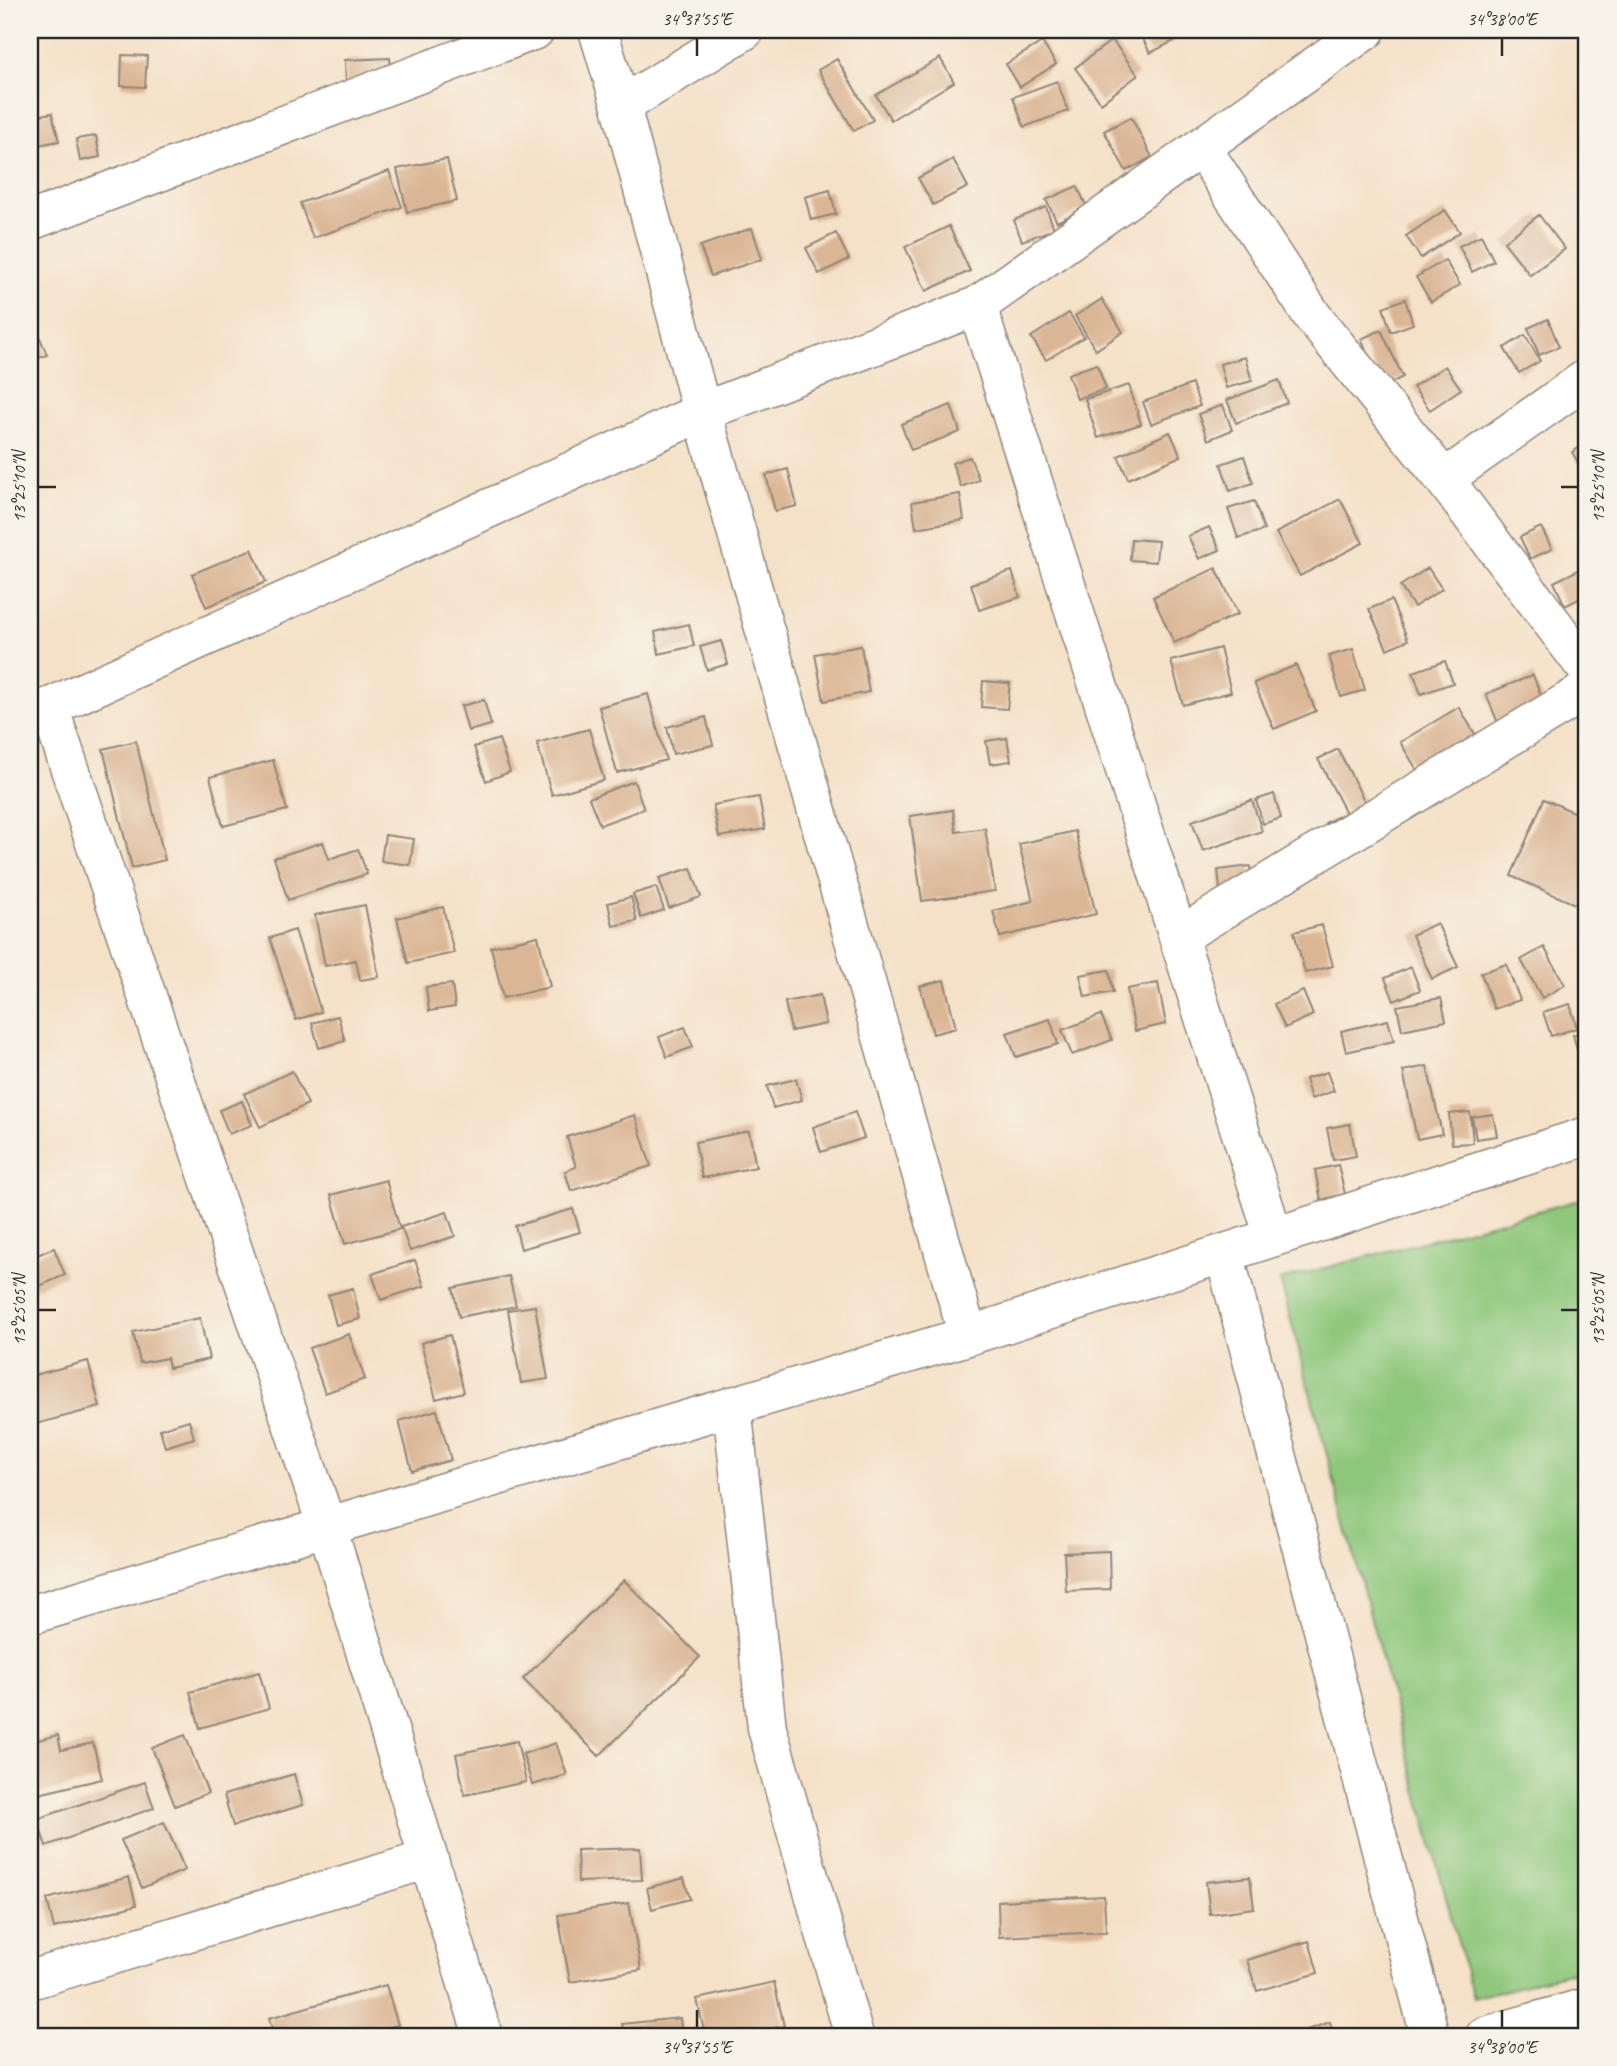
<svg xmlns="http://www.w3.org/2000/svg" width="1617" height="2066" font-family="Caveat,sans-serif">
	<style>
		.green { fill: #8ec77b; stroke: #5c7953; stroke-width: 2 }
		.building { fill: #dbb694 }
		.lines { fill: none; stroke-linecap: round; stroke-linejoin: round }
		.street-casing { stroke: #90867a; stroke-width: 41 }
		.secondary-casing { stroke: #90867a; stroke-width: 41 }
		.street { stroke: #fff; stroke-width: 38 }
		.secondary { stroke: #fff; stroke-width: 38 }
		.ticks { fill: none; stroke: #2b2b2b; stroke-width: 2.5 }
		.neatline { fill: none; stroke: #2b2b2b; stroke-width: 2.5 }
		.ticks-label { font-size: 18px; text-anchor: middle; fill: #2b2b2b }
	</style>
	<rect width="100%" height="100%" fill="#f7f3e8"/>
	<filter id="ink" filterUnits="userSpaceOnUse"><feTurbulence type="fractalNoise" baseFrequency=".0143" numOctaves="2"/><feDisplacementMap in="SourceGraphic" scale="14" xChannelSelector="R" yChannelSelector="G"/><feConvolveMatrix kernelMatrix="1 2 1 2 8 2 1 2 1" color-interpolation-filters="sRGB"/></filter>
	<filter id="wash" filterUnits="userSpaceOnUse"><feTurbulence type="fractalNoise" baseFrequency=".00686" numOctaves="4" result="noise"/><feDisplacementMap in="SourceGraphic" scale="28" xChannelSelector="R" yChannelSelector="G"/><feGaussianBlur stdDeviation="1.57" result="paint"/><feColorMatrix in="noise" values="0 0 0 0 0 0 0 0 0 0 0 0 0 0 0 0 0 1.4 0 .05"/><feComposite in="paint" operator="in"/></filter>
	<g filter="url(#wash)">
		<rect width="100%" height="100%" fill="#f5e1c8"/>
		<path class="green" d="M 1587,1198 L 1587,1968 L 1473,1998 L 1280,1280 Z"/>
		<g id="blocks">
			<path class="building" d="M 914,30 L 941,30 L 918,39 Z
				M 1138,30 L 1168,30 L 1174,41 L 1150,53 Z
				M 1112,40 L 1138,75 L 1101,103 L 1075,68 Z
				M 1042,42 L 1056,64 L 1020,87 L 1006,64 Z
				M 122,55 L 147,56 L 145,87 L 121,86 Z
				M 390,58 L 392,84 L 346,86 L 345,60 Z
				M 940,58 L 954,82 L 891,120 L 876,95 Z
				M 837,59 L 873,120 L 854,131 L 818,70 Z
				M 1057,81 L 1068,111 L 1024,127 L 1013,97 Z
				M 52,113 L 59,141 L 38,145 L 31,117 Z
				M 1131,117 L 1152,157 L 1126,171 L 1104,131 Z
				M 96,136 L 100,157 L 80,161 L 76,139 Z
				M 447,159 L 457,201 L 407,212 L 397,169 Z
				M 953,159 L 968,187 L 933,205 L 918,178 Z
				M 389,171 L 402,207 L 313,238 L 300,203 Z
				M 1077,186 L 1087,207 L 1057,222 L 1046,200 Z
				M 830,190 L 836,214 L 811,220 L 805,197 Z
				M 1046,207 L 1054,229 L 1022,241 L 1014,220 Z
				M 1445,210 L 1460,232 L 1421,258 L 1406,236 Z
				M 1539,215 L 1565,249 L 1530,275 L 1504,242 Z
				M 949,226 L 970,271 L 926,291 L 905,247 Z
				M 752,228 L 762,259 L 711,276 L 700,246 Z
				M 836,233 L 849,259 L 819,274 L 806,248 Z
				M 1481,235 L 1494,261 L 1472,272 L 1459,246 Z
				M 1445,260 L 1460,285 L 1431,302 L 1416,277 Z
				M 1102,299 L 1123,332 L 1096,350 L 1075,316 Z
				M 1405,299 L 1413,324 L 1391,332 L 1383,307 Z
				M 1069,313 L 1084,337 L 1046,360 L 1031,337 Z
				M 1548,319 L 1559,347 L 1539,355 L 1528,328 Z
				M 1381,330 L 1403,377 L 1383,387 L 1361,339 Z
				M 38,333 L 47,355 L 30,361 L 30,336 Z
				M 1525,335 L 1540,361 L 1519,373 L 1504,348 Z
				M 1245,357 L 1252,381 L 1226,388 L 1220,364 Z
				M 1097,364 L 1106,389 L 1077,399 L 1068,374 Z
				M 1445,366 L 1461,389 L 1430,410 L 1413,387 Z
				M 1279,380 L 1287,403 L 1236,423 L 1227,400 Z
				M 1192,384 L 1200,406 L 1151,424 L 1143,402 Z
				M 1129,385 L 1141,424 L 1098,438 L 1085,399 Z
				M 951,405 L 960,432 L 911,450 L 901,424 Z
				M 1223,405 L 1232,430 L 1208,440 L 1198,414 Z
				M 1170,432 L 1181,456 L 1128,479 L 1118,456 Z
				M 1587,443 L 1587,478 L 1572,452 Z
				M 1244,456 L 1253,483 L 1230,491 L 1221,464 Z
				M 970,457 L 979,480 L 961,487 L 952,463 Z
				M 788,469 L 797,506 L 775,511 L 766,475 Z
				M 960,494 L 964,520 L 916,528 L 912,502 Z
				M 1340,499 L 1363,543 L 1300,576 L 1276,533 Z
				M 1254,501 L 1264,530 L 1238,538 L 1228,509 Z
				M 1209,527 L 1220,550 L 1199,559 L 1188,536 Z
				M 1541,527 L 1552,549 L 1530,559 L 1520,537 Z
				M 1131,539 L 1158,541 L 1156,562 L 1130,560 Z
				M 252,549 L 266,582 L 206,607 L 192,574 Z
				M 1216,568 L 1238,614 L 1174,643 L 1153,597 Z
				M 1428,568 L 1442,589 L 1414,607 L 1400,586 Z
				M 1580,569 L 1587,584 L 1587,595 L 1565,606 L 1554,582 Z
				M 1012,571 L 1020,597 L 979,610 L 971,584 Z
				M 1391,600 L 1408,640 L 1387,649 L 1369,609 Z
				M 689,624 L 694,646 L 659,654 L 655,632 Z
				M 721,641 L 728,664 L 707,670 L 700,647 Z
				M 861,646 L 869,692 L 824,701 L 815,654 Z
				M 1220,648 L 1231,692 L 1183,705 L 1171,661 Z
				M 1353,649 L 1365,690 L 1341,697 L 1329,656 Z
				M 1445,661 L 1453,683 L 1421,694 L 1413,672 Z
				M 1296,665 L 1316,711 L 1274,729 L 1254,683 Z
				M 1533,675 L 1551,722 L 1505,740 L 1486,694 Z
				M 983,681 L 1010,683 L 1007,709 L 981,707 Z
				M 648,694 L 666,760 L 617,773 L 599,707 Z
				M 484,700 L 491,725 L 468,731 L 461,706 Z
				M 1459,707 L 1485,751 L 1427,786 L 1400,742 Z
				M 706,717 L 713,745 L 673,754 L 667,727 Z
				M 589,729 L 604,780 L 552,795 L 537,743 Z
				M 1007,738 L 1011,761 L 990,764 L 986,741 Z
				M 499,739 L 510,772 L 486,781 L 474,747 Z
				M 136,741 L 165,860 L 132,868 L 103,749 Z
				M 1338,749 L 1377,826 L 1337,847 L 1325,823 L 1346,813 L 1318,759 Z
				M 273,760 L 287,810 L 223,826 L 210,777 Z
				M 634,781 L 644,809 L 600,825 L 589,798 Z
				M 1274,794 L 1281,818 L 1263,824 L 1256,800 Z
				M 759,797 L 765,829 L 719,837 L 713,805 Z
				M 1544,799 L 1587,818 L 1586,909 L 1511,876 Z
				M 1252,800 L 1262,831 L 1203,851 L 1192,821 Z
				M 953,810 L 956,832 L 985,828 L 995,891 L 922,901 L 910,816 Z
				M 1075,831 L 1096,914 L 1000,937 L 993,911 L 1033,901 L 1019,844 Z
				M 385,835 L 414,839 L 410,865 L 381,861 Z
				M 323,842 L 329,859 L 358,849 L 367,874 L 288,900 L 274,858 Z
				M 1250,866 L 1253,895 L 1221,899 L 1218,870 Z
				M 691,868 L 701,897 L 669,908 L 659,878 Z
				M 656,887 L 664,910 L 641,918 L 633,894 Z
				M 631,897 L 637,921 L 613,926 L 608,903 Z
				M 365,905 L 379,977 L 360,980 L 356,960 L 325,966 L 315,915 Z
				M 443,907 L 454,953 L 408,963 L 397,918 Z
				M 1437,923 L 1458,967 L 1432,979 L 1412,935 Z
				M 1322,925 L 1333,966 L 1305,973 L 1294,932 Z
				M 295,930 L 321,1012 L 296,1020 L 270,938 Z
				M 538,936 L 550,987 L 503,998 L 491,947 Z
				M 1544,947 L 1565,985 L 1542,998 L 1521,960 Z
				M 1506,964 L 1520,1000 L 1494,1009 L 1481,973 Z
				M 1411,967 L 1420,990 L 1394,1001 L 1385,978 Z
				M 1109,970 L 1113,992 L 1085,997 L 1080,975 Z
				M 944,980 L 956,1028 L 933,1034 L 920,986 Z
				M 1158,983 L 1166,1024 L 1135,1031 L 1127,989 Z
				M 452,984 L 455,1007 L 429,1011 L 426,987 Z
				M 1303,991 L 1313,1015 L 1285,1028 L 1274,1004 Z
				M 820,995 L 826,1024 L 791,1031 L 785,1002 Z
				M 1441,998 L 1446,1021 L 1402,1030 L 1397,1006 Z
				M 1570,1004 L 1577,1028 L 1551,1036 L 1543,1012 Z
				M 1101,1015 L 1112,1040 L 1072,1055 L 1062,1030 Z
				M 338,1016 L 345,1041 L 319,1048 L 312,1023 Z
				M 1050,1019 L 1058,1044 L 1016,1057 L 1007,1033 Z
				M 1388,1020 L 1394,1041 L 1346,1052 L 1341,1031 Z
				M 685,1027 L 693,1047 L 667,1057 L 659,1037 Z
				M 1587,1031 L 1587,1081 L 1586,1082 L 1573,1035 Z
				M 1427,1066 L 1442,1134 L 1417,1139 L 1403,1071 Z
				M 292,1071 L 308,1104 L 260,1127 L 244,1094 Z
				M 1327,1072 L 1334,1091 L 1311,1099 L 1305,1079 Z
				M 796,1079 L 802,1100 L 773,1108 L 767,1086 Z
				M 242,1101 L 252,1125 L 229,1134 L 219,1110 Z
				M 855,1112 L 864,1138 L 821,1152 L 813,1127 Z
				M 1470,1112 L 1473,1143 L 1452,1144 L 1449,1114 Z
				M 1493,1114 L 1497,1136 L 1476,1139 L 1472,1117 Z
				M 635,1115 L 651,1166 L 571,1191 L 565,1171 L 576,1167 L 567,1137 Z
				M 1350,1124 L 1356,1156 L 1333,1160 L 1327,1128 Z
				M 749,1131 L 756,1167 L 702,1178 L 695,1142 Z
				M 1338,1165 L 1345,1194 L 1321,1200 L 1315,1170 Z
				M 386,1180 L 400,1229 L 345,1244 L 331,1195 Z
				M 573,1209 L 580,1232 L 521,1249 L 515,1226 Z
				M 447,1212 L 455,1236 L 410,1251 L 401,1227 Z
				M 54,1248 L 65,1275 L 30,1290 L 30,1258 Z
				M 415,1260 L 424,1286 L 381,1300 L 372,1274 Z
				M 509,1276 L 516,1306 L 459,1317 L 453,1288 Z
				M 353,1288 L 360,1319 L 336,1325 L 328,1295 Z
				M 535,1306 L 548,1379 L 521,1383 L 508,1310 Z
				M 200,1318 L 209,1359 L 169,1368 L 167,1358 L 140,1363 L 133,1332 Z
				M 349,1334 L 365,1379 L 325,1393 L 309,1348 Z
				M 450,1335 L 464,1392 L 436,1399 L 421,1343 Z
				M 88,1361 L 100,1407 L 32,1425 L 30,1416 L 30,1376 Z
				M 437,1410 L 451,1460 L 412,1471 L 399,1421 Z
				M 189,1420 L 194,1438 L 165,1447 L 160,1429 Z
				M 1109,1551 L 1110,1589 L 1066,1591 L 1064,1553 Z
				M 624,1580 L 700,1657 L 599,1756 L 523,1679 Z
				M 259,1672 L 269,1708 L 200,1728 L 190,1692 Z
				M 58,1735 L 61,1750 L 93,1743 L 102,1779 L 30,1796 L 30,1742 Z
				M 185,1735 L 208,1793 L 175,1806 L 152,1748 Z
				M 517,1741 L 526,1782 L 465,1795 L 456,1754 Z
				M 556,1743 L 567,1775 L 532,1785 L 523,1754 Z
				M 294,1774 L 303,1805 L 233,1826 L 224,1795 Z
				M 145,1782 L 154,1808 L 46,1846 L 37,1819 Z
				M 164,1822 L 185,1870 L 142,1888 L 121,1840 Z
				M 640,1848 L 642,1880 L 578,1882 L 577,1850 Z
				M 129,1877 L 136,1905 L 54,1928 L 47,1899 Z
				M 1250,1877 L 1254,1908 L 1210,1914 L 1206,1882 Z
				M 684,1878 L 690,1899 L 652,1909 L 647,1888 Z
				M 1104,1896 L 1106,1932 L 999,1937 L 998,1901 Z
				M 629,1903 L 641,1970 L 570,1982 L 558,1915 Z
				M 1309,1941 L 1318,1973 L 1257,1991 L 1247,1960 Z
				M 774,1982 L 784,2026 L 737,2036 L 705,2036 L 697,1999 Z
				M 386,1985 L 398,2025 L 357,2036 L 274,2036 L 269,2018 Z
				M 680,2018 L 682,2036 L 624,2036 L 622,2024 Z
				M 1330,2022 L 1334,2036 L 1289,2036 Z"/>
		</g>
	</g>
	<g filter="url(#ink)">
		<use href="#blocks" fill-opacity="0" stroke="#90867a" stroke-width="2"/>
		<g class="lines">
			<defs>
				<path id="street" d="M 621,106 L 745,30
					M 1201,147 L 1313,317 L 1444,479 L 1587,669
					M 30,221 L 535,30
					M 977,306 L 1274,1237
					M 1444,479 L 1587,378
					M 49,707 L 327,1527 L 483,2036
					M 30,716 L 702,412 L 977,306 L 1366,30
					M 1178,937 L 1587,690
					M 1224,1253 L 1430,2036
					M 732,1406 L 767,1728 L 854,2036
					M 30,1980 L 429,1859
					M 1485,2036 L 1587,2007"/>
				<path id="secondary" d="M 598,30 L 621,106 L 702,412 L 968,1336
					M 30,1615 L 968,1336 L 1587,1136"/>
			</defs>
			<use href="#street" class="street-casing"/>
			<use href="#secondary" class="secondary-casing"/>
			<use href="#street" class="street"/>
			<use href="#secondary" class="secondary"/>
		</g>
	</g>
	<path class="ticks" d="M 697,38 L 697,56M 1502,38 L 1502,56M 38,487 L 56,487M 1561,487 L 1578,487M 38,1310 L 56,1310M 1561,1310 L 1578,1310M 697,2010 L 697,2028M 1502,2010 L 1502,2028"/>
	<rect width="1617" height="2066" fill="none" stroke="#f7f3e8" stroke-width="77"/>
	<rect x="38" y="38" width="1540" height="1990" class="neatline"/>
	<g class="ticks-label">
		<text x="697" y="25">34°37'55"E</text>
		<text x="1502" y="25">34°38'00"E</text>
		<text transform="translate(19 487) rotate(-90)" y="6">13°25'10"N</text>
		<text transform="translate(1598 487) rotate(-90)" y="6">13°25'10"N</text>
		<text transform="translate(19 1310) rotate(-90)" y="6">13°25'05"N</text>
		<text transform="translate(1598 1310) rotate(-90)" y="6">13°25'05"N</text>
		<text x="697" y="2053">34°37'55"E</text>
		<text x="1502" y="2053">34°38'00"E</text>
	</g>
</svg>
